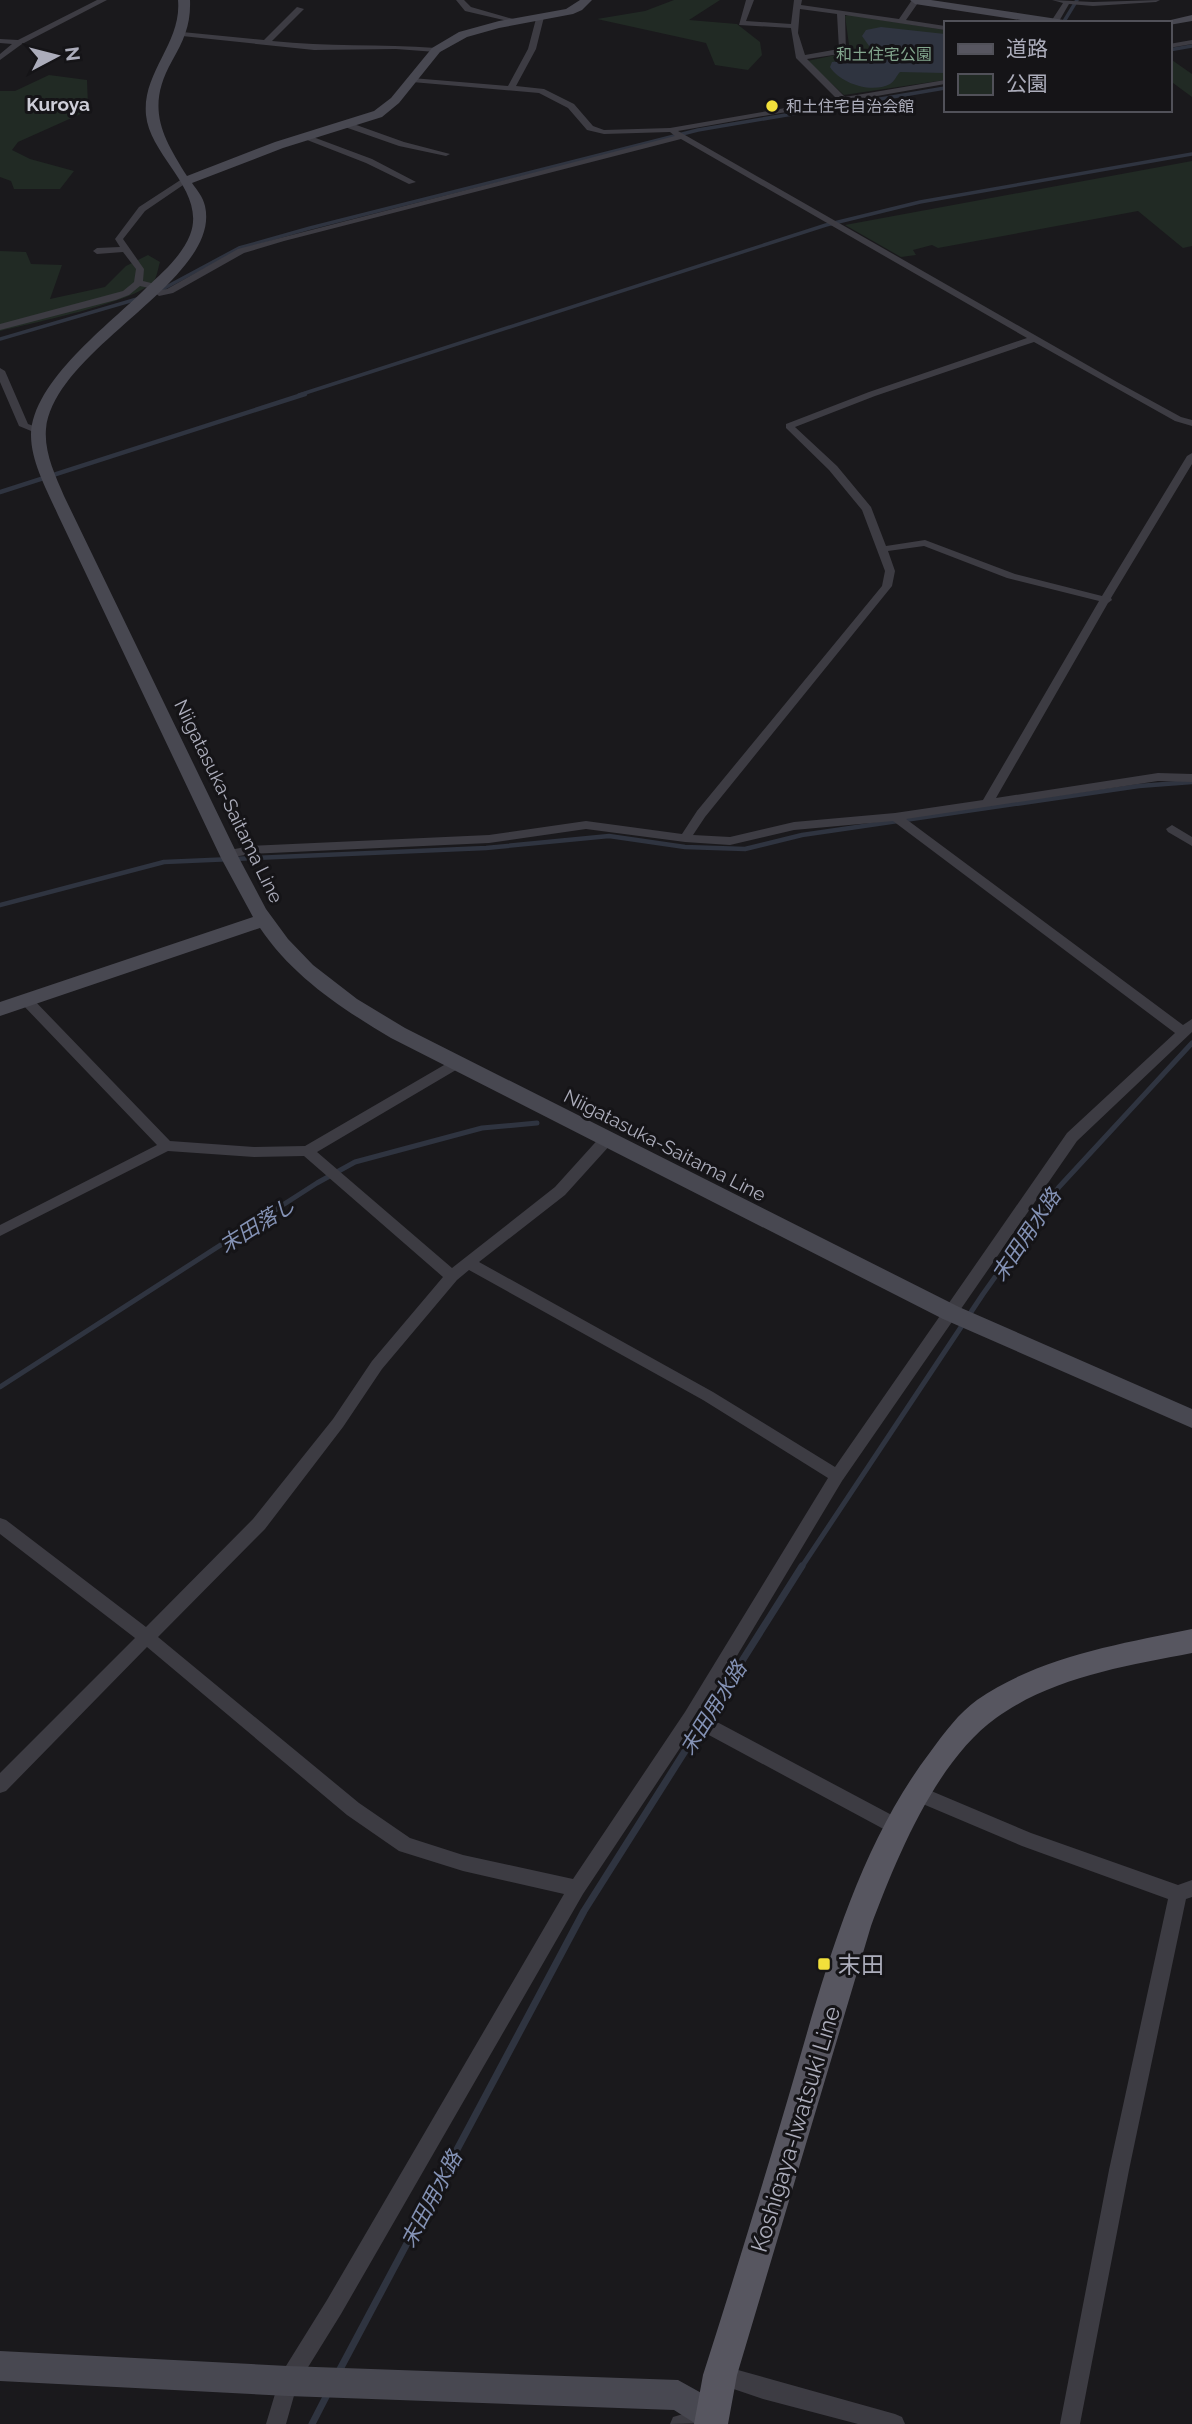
<svg xmlns="http://www.w3.org/2000/svg" width="1192" height="2424" font-family="Raleway,'Noto Sans JP',sans-serif">
	<style>
		.green { fill: #212a24 }
		.water { fill: #2f3440 }
		.lines { fill: none; stroke-linecap: round; stroke-linejoin: round }
		.stream-far3 { stroke: #2f3440; stroke-width: 3.5 }
		.stream-far2 { stroke: #2f3440; stroke-width: 4.5 }
		.stream-far1 { stroke: #2f3440; stroke-width: 5 }
		.stream { stroke: #2f3440; stroke-width: 7 }
		.street { fill: #3d3c43; fill-rule: evenodd }
		.secondary { fill: #484851; fill-rule: evenodd }
		.primary { fill: #575660; fill-rule: evenodd }
		.poi-dot { fill: #f2e03b; stroke: #151417; stroke-width: 2.5 }
		.labels { text-anchor: middle; dominant-baseline: central; stroke-width: 6; stroke-linejoin: round; paint-order: stroke }
		.far-park-label { font-size: 16px; fill: #83a68e; stroke: #151417 }
		.far-poi-label { font-size: 16px; fill: #acadbb; stroke: #151417; text-anchor: start }
		.far-quarter-label { font-size: 19px; font-weight: bold; fill: #cdcdd7; stroke: #151417 }
		.street-label { font-size: 19px; fill: #acadbb; stroke: #151417 }
		.water-label { font-size: 21px; font-style: italic; fill: #8492b5; stroke: #151417 }
		.near-poi-label { font-size: 23px; fill: #acadbb; stroke: #151417; text-anchor: start }
		.near-street-label { font-size: 23px; fill: #acadbb; stroke: #151417 }
	</style>
	<rect width="100%" height="100%" fill="#1a191c"/>
	<path class="green" d="M 674,0 L 720,0 L 689,20 L 737,24 L 760,42 L 762,55 L 748,70 L 715,65 L 706,43 L 597,19 L 645,11 Z
		M 849,15 L 945,30 L 945,80 L 844,95 L 807,61 L 850,52 L 845,16 Z
		M 1169,58 L 1192,74 L 1192,97 L 1169,80 Z
		M 49,75 L 87,80 L 88,106 L 85,112 L 18,142 L 12,150 L 30,159 L 74,171 L 60,189 L 14,189 L 11,181 L 0,177 L 0,91 L 15,91 Z
		M 1192,161 L 1192,246 L 1183,248 L 1138,211 L 938,248 L 932,245 L 913,250 L 916,255 L 901,257 L 845,225 Z
		M 0,251 L 26,252 L 31,264 L 62,265 L 50,299 L 105,287 L 126,266 L 148,255 L 160,262 C 158,268 157,278 153,282 C 133,303 31,323 0,331 Z"/>
	<path class="water" d="M 881,27 L 945,34 L 945,73 L 900,72 C 896,76 895,81 890,84 C 871,94 840,83 830,67 L 832,62 L 877,57 L 862,36 L 866,30 Z"/>
	<g class="lines">
		<path class="stream-far3" d="M 1063,23 L 1077,0
			M 1169,50 L 1192,46
			M 159,291 L 239,248 L 310,228 L 698,130 L 945,88
			M 0,339 L 137,299
			M 299,395 L 826,225 L 920,202 L 1192,154"/>
		<path class="stream-far2" d="M 0,492 L 305,394
			M 0,905 L 164,862 L 486,848 L 609,836 L 685,847 L 745,849 L 802,835 L 1139,786 L 1192,782"/>
		<path class="stream-far1" d="M 0,1387 L 317,1183 L 355,1162 L 482,1128 L 537,1123
			M 801,1568 L 983,1294 L 1059,1187 L 1192,1043"/>
		<path class="stream" d="M 338,2373 L 584,1911 L 802,1566
			M 312,2424 L 329,2391"/>
		<path class="street" d="M 97,0 L 107,0 L 22,44 L 0,60 L 0,54 L 12,44 L 0,43 L 0,39 L 18,40 Z
			M 456,0 L 464,0 L 471,7 L 520,21 L 516,23 L 465,11 Z
			M 746,0 L 754,0 L 746,21 L 791,24 L 794,0 L 802,0 L 801,5 L 899,19 L 912,0 L 920,0 L 906,20 L 945,26 L 945,30 L 845,15 L 846,53 L 807,59 L 845,97 L 945,80 L 945,84 L 678,131 L 1117,382 L 1181,417 L 1192,420 L 1192,426 L 1175,421 L 1034,342 L 875,396 L 795,427 L 837,466 L 871,507 L 886,546 L 925,540 L 1015,574 L 1102,596 L 1187,456 L 1192,453 L 1192,464 L 1111,598 L 1112,600 L 1108,603 L 996,798 L 1158,773 L 1192,774 L 1192,782 L 1158,781 L 906,819 L 1183,1025 L 1192,1019 L 1192,1032 L 1077,1141 L 842,1481 L 702,1714 L 903,1821 L 906,1827 L 903,1833 L 897,1835 L 891,1833 L 694,1727 L 583,1894 L 341,2314 L 297,2385 L 286,2424 L 266,2424 L 281,2374 L 327,2300 L 564,1894 L 463,1871 L 399,1851 L 347,1815 L 147,1647 L 6,1791 L 0,1793 L 0,1773 L 135,1638 L 0,1534 L 0,1518 L 6,1520 L 146,1627 L 253,1519 L 333,1419 L 372,1361 L 443,1277 L 304,1156 L 254,1157 L 168,1151 L 0,1236 L 0,1225 L 157,1145 L 21,1003 L 20,1000 L 21,997 L 31,997 L 170,1141 L 254,1147 L 305,1146 L 451,1061 L 461,1061 L 463,1064 L 461,1067 L 317,1152 L 452,1268 L 555,1187 L 602,1135 L 612,1135 L 614,1139 L 612,1143 L 565,1195 L 479,1262 L 713,1392 L 835,1467 L 1067,1133 L 1175,1033 L 893,821 L 794,830 L 730,845 L 685,842 L 586,829 L 489,843 L 250,854 L 229,858 L 223,854 L 225,851 L 250,846 L 489,835 L 586,821 L 682,834 L 697,811 L 882,586 L 885,571 L 862,510 L 829,470 L 786,428 L 786,424 L 869,392 L 1027,338 L 681,139 L 284,241 L 244,253 L 173,293 L 159,296 L 149,288 L 140,286 L 129,295 L 116,300 L 0,330 L 0,324 L 123,291 L 134,282 L 136,269 L 123,252 L 97,254 L 93,251 L 97,248 L 120,247 L 115,239 L 139,207 L 182,179 L 189,181 L 145,211 L 123,239 L 144,269 L 143,281 L 155,284 L 161,290 L 167,289 L 238,249 L 675,136 L 670,132 L 604,134 L 587,130 L 568,108 L 539,93 L 412,82 L 408,80 L 412,78 L 508,86 L 528,49 L 537,15 L 544,17 L 536,49 L 516,86 L 544,89 L 574,104 L 593,126 L 604,130 L 670,128 L 837,99 L 796,58 L 791,28 L 739,25 ZM 800,9 L 837,14 L 839,49 L 805,55 L 798,33 ZM 924,546 L 1007,578 L 1099,601 L 983,800 L 895,813 L 794,822 L 730,837 L 693,835 L 705,817 L 892,586 L 895,571 L 888,551 ZM 469,1270 L 703,1400 L 828,1478 L 685,1712 L 573,1879 L 463,1855 L 410,1838 L 359,1803 L 158,1637 L 265,1529 L 343,1427 L 382,1369 L 457,1280 Z
			M 1052,0 L 1093,2 L 1160,0 L 1156,2 L 1093,6 L 1069,4 L 1058,23 L 1050,23 L 1063,3 Z
			M 297,7 L 304,9 L 272,41 C 327,47 381,44 436,48 L 440,50 L 436,52 L 396,49 L 314,50 L 182,36 L 178,34 L 182,32 L 264,40 Z
			M 1192,40 L 1192,44 L 1169,48 L 1169,44 Z
			M 342,122 L 348,122 L 404,142 L 450,154 L 446,156 L 399,146 L 342,126 Z
			M 305,134 L 372,159 L 416,182 L 409,184 L 366,163 L 302,138 L 301,136 Z
			M 0,368 L 5,371 L 28,424 L 42,429 L 42,433 L 36,433 L 19,426 L 0,382 Z
			M 1172,825 L 1192,837 L 1192,846 L 1168,832 L 1166,829 Z
			M 917,1785 L 1031,1833 L 1178,1885 L 1192,1880 L 1192,1897 L 1186,1899 L 1129,2170 L 1080,2424 L 1060,2424 L 1109,2170 L 1168,1899 L 1022,1846 L 911,1799 L 908,1793 L 911,1787 Z
			M 720,2365 L 895,2414 L 902,2417 L 905,2424 L 858,2424 L 763,2399 L 713,2382 L 710,2375 L 713,2368 Z
			M 710,2406 L 717,2409 L 720,2416 L 717,2423 L 670,2424 L 673,2417 Z"/>
		<path class="secondary" d="M 178,0 L 190,0 C 191,24 184,40 172,61 C 146,107 161,135 187,176 L 275,142 L 374,111 L 391,98 L 432,48 L 459,32 L 499,21 L 566,9 L 580,0 L 592,0 L 582,10 L 573,14 L 499,28 L 467,37 L 440,52 L 399,103 L 382,117 L 283,148 L 192,183 C 197,190 203,197 205,206 C 222,280 54,348 46,429 C 44,452 55,475 64,496 L 239,858 L 266,909 L 288,939 L 313,965 L 357,999 L 405,1028 L 959,1307 L 1192,1409 L 1192,1428 L 943,1319 L 391,1038 C 341,1008 293,977 260,928 L 0,1016 L 0,1002 L 253,917 L 221,858 L 58,515 C 47,490 31,462 31,435 C 32,381 110,324 146,288 C 163,272 181,257 190,235 C 207,191 150,157 146,115 C 142,72 182,43 178,0 Z
			M 910,0 L 931,0 L 1064,20 L 1069,23 L 1040,23 L 915,4 Z
			M 1192,15 L 1192,21 L 1169,25 L 1169,23 L 1158,23 Z
			M 0,2351 L 288,2366 L 678,2380 L 723,2405 L 727,2416 L 724,2424 L 696,2424 L 674,2410 L 288,2396 L 0,2381 Z"/>
		<path class="primary" d="M 1192,1629 L 1192,1653 C 1125,1666 1053,1677 996,1718 C 936,1761 896,1859 871,1926 L 737,2375 L 728,2424 L 694,2424 L 703,2375 C 730,2291 756,2206 781,2122 C 819,1996 850,1857 931,1751 C 944,1733 959,1713 977,1700 C 1039,1657 1119,1644 1192,1629 Z"/>
	</g>
	<g class="poi-dot">
		<circle cx="772" cy="106" r="7"/>
		<rect x="817" y="1957" width="14" height="14" rx="3.5"/>
	</g>
	<g class="labels">
		<g class="far-park-label">
			<text x="884" y="54">和土住宅公園</text>
		</g>
		<g class="far-poi-label">
			<text x="786" y="106">和土住宅自治会館</text>
		</g>
		<g class="far-quarter-label">
			<text x="58" y="104">Kuroya</text>
		</g>
		<g class="street-label">
			<text transform="translate(229 801) rotate(64)">Niigatasuka-Saitama Line</text>
			<text transform="translate(665 1145) rotate(27)">Niigatasuka-Saitama Line</text>
		</g>
		<g class="water-label">
			<text transform="translate(257 1225) rotate(-32)">末田落し</text>
			<text transform="translate(1026 1235) rotate(-56)">末田用水路</text>
			<text transform="translate(713 1708) rotate(-58)">末田用水路</text>
			<text transform="translate(431 2199) rotate(-62)">末田用水路</text>
		</g>
		<g class="near-poi-label">
			<text x="838" y="1964">末田</text>
		</g>
		<g class="near-street-label">
			<text transform="translate(795 2129) rotate(-73)">Koshigaya-Iwatsuki Line</text>
		</g>
	</g>
	<rect x="944" y="21" width="228" height="91" fill="#151417" stroke="#515159" stroke-width="2"/>
	<rect x="958" y="44" width="35" height="10" fill="#575660" stroke="#515159" stroke-width="2"/>
	<text x="1006" y="56" font-size="21" fill="#acadbb">道路</text>
	<rect x="958" y="74" width="35" height="21" fill="#212a24" stroke="#515159" stroke-width="2"/>
	<text x="1006" y="91" font-size="21" fill="#acadbb">公園</text>
	<g transform="translate(56 56) rotate(83)" stroke="#151417" stroke-width="5" paint-order="stroke">
	<path d="M0-5L12 26L0 18L-12 26Z" fill="#acadbb"/>
	<text y="-10" font-size="19" font-weight="bold" text-anchor="middle" fill="#acadbb">N</text>
	</g>
</svg>
